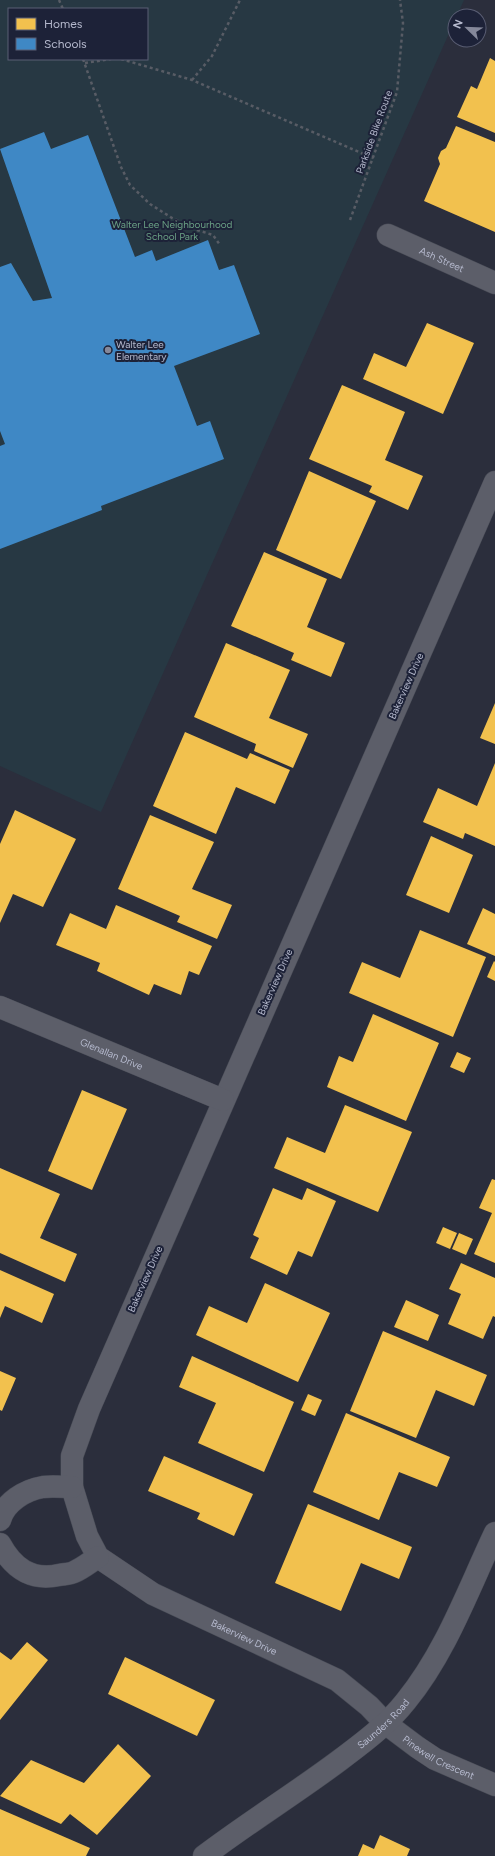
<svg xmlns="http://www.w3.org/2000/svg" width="495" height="1856" font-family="Figtree,sans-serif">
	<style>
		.green { fill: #273843; fill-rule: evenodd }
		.homes { fill: #f2c14e }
		.schools { fill: #3f88c5 }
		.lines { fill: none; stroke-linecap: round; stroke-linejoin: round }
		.street-casing { stroke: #474a55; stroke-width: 23 }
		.path { stroke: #585c65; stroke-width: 2.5; stroke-dasharray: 3 3; stroke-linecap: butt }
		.street { stroke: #5c5e69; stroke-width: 22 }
		.poi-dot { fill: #85889a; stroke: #1d2238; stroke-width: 1.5 }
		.labels { text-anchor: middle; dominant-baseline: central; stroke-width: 4; stroke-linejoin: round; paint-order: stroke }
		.street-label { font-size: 10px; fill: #b5b9cd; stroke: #1d2238 }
		.park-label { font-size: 10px; fill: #6aa084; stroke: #1d2238 }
		.poi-label { font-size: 10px; fill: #b5b9cd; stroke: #1d2238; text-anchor: start }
	</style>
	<rect width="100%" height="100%" fill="#2b2e3c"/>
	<path class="green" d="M 0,0 L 464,0 L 457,16 L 455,16 L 455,20 L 101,812 L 0,766 ZM 9,9 L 147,9 L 147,59 L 9,59 Z"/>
	<path class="homes" d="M 490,58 L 495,61 L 495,133 L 457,117 L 471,86 L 477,89 Z
		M 456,126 L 495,142 L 495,232 L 424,201 L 440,164 L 438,158 L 441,151 L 446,148 Z
		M 427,323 L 474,343 L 443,414 L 363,379 L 374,353 L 406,367 Z
		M 342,385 L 405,412 L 385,460 L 423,476 L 408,510 L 369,492 L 372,486 L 309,459 Z
		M 309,471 L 376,501 L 341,579 L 276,550 Z
		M 264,552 L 327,579 L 307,627 L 345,643 L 331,677 L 291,660 L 294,653 L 231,626 Z
		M 226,643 L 290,670 L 269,718 L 308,734 L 293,768 L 254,751 L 256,744 L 194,717 Z
		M 495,703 L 495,744 L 480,738 Z
		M 185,732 L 247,759 L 250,753 L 290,770 L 275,804 L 236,787 L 216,834 L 153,806 Z
		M 495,763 L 495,846 L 465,833 L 463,839 L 423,822 L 438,788 L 477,806 Z
		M 15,810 L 76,839 L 43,907 L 13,894 L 0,923 L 0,844 Z
		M 150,815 L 214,842 L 192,889 L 232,905 L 217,939 L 177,922 L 180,916 L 118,889 Z
		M 431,836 L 473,855 L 449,913 L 406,895 Z
		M 116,905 L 212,946 L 199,975 L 189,971 L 181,995 L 154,984 L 149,995 L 97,971 L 100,963 L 56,945 L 70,913 L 106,929 Z
		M 483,908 L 495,914 L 495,956 L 467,944 Z
		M 420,930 L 486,957 L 453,1037 L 349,993 L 362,962 L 400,978 Z
		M 494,961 L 495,962 L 495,981 L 487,977 Z
		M 373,1014 L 439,1043 L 406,1121 L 327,1087 L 339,1056 L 353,1062 Z
		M 457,1052 L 471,1058 L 464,1073 L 450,1067 Z
		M 82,1090 L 127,1109 L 92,1190 L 48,1171 Z
		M 345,1105 L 412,1132 L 378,1212 L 274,1168 L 287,1137 L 325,1153 Z
		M 0,1168 L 60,1194 L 40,1238 L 77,1254 L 65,1282 L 0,1253 Z
		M 492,1179 L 495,1180 L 495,1263 L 474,1254 L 492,1213 L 479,1208 Z
		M 273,1188 L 302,1200 L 307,1188 L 336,1201 L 312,1257 L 298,1251 L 287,1275 L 250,1258 L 259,1238 L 253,1235 Z
		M 443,1227 L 457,1233 L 450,1249 L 436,1243 Z
		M 459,1233 L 473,1239 L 466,1255 L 452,1249 Z
		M 461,1263 L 495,1278 L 495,1317 L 493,1316 L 483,1339 L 448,1324 L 461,1294 L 449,1289 Z
		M 0,1270 L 54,1294 L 42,1323 L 5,1306 L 0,1318 Z
		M 265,1283 L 330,1313 L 298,1382 L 196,1335 L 209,1306 L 247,1323 Z
		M 406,1300 L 439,1315 L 428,1341 L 394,1327 Z
		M 383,1331 L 487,1375 L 474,1406 L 436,1390 L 416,1438 L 350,1411 Z
		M 192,1356 L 294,1402 L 264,1472 L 198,1443 L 216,1403 L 179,1387 Z
		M 0,1371 L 16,1378 L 2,1411 L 0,1410 Z
		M 308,1394 L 322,1400 L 315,1416 L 301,1410 Z
		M 346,1413 L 450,1457 L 437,1487 L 399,1472 L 379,1520 L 313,1492 Z
		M 164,1456 L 253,1494 L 234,1536 L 197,1519 L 200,1513 L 148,1491 Z
		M 308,1504 L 412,1547 L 399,1579 L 361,1563 L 341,1611 L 275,1583 Z
		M 27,1642 L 48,1660 L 0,1720 L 0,1652 L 11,1660 Z
		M 125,1657 L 215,1700 L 197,1736 L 108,1694 Z
		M 118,1744 L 151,1776 L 97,1835 L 70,1814 L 61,1824 L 0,1796 L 31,1760 L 84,1783 Z
		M 0,1809 L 90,1848 L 86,1856 L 0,1856 Z
		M 380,1835 L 410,1849 L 407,1856 L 358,1856 L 363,1844 L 374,1849 Z"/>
	<path class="schools" d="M 44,132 L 51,149 L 88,135 L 135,257 L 152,250 L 156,261 L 208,240 L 219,270 L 234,265 L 260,334 L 174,366 L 197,426 L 210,421 L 224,459 L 101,506 L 102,510 L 0,549 L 0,446 L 5,444 L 0,431 L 0,267 L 11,263 L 33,301 L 52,298 L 0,149 Z"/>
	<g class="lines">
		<defs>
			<g id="street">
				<path id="s1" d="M 388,235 L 495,283"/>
				<path id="s2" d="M 495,482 L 89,1409 L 72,1456 L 72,1487 L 87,1536 L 98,1557 L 153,1594 L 337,1680 L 369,1706 L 385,1723 L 417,1747 L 435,1759 L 495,1785"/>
				<path id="s3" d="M 0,1007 L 223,1100"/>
				<path d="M 0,1520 C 5,1502 25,1490 43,1487 C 52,1486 63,1487 72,1487"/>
				<path d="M 0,1544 C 13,1568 31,1581 59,1575 C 64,1574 70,1574 74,1572 C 83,1568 90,1562 98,1557"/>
				<path id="s4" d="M 204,1856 C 249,1822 296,1793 340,1760 C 364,1742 388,1724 406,1701 C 446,1652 468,1590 495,1533"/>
			</g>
		</defs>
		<use href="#street" class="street-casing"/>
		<path class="path" d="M 59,0 L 63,9
			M 83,59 L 121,167 L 130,185 L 150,204 L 172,218 L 197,230 L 213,235 L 220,245
			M 121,59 L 192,80 L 373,158
			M 85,63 L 111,59
			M 192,80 L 212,56 L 240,0
			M 350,220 L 397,92 L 403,23 L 400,0"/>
		<use href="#street" class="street"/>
	</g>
	<circle class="poi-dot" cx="108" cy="350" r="4"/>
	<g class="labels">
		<g class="street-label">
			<text transform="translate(374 132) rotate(-70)">Parkside Bike Route</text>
			<text stroke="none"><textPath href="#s1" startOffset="59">Ash Street</textPath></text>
			<text transform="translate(406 686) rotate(-66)">Bakerview Drive</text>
			<text transform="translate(275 982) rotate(-66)">Bakerview Drive</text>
			<text stroke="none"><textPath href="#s3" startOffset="121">Glenallan Drive</textPath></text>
			<text transform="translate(145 1279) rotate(-66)">Bakerview Drive</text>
			<text stroke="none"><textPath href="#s2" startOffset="1335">Bakerview Drive</textPath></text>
			<text stroke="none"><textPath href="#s4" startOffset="223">Saunders Road</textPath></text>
			<text stroke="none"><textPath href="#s2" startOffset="1566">Pinewell Crescent</textPath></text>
		</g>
		<g class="park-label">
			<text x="172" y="224">Walter Lee Neighbourhood<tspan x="172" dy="12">School Park</tspan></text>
		</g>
		<g class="poi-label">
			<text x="116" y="344">Walter Lee<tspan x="116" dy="12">Elementary</tspan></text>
		</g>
	</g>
	<rect x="8" y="8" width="140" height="52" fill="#1d2238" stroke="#5a5e74"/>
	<rect x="16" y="18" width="20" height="12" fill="#f2c14e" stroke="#5a5e74"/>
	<text x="44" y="28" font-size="12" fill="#b5b9cd">Homes</text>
	<rect x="16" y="38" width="20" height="12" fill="#3f88c5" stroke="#5a5e74"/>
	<text x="44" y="48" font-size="12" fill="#b5b9cd">Schools</text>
	<g transform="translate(467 28) rotate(293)"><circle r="19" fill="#1d2238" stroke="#5a5e74"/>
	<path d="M0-3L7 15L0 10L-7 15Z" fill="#85889a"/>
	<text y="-6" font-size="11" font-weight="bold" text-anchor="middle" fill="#b5b9cd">N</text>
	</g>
</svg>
